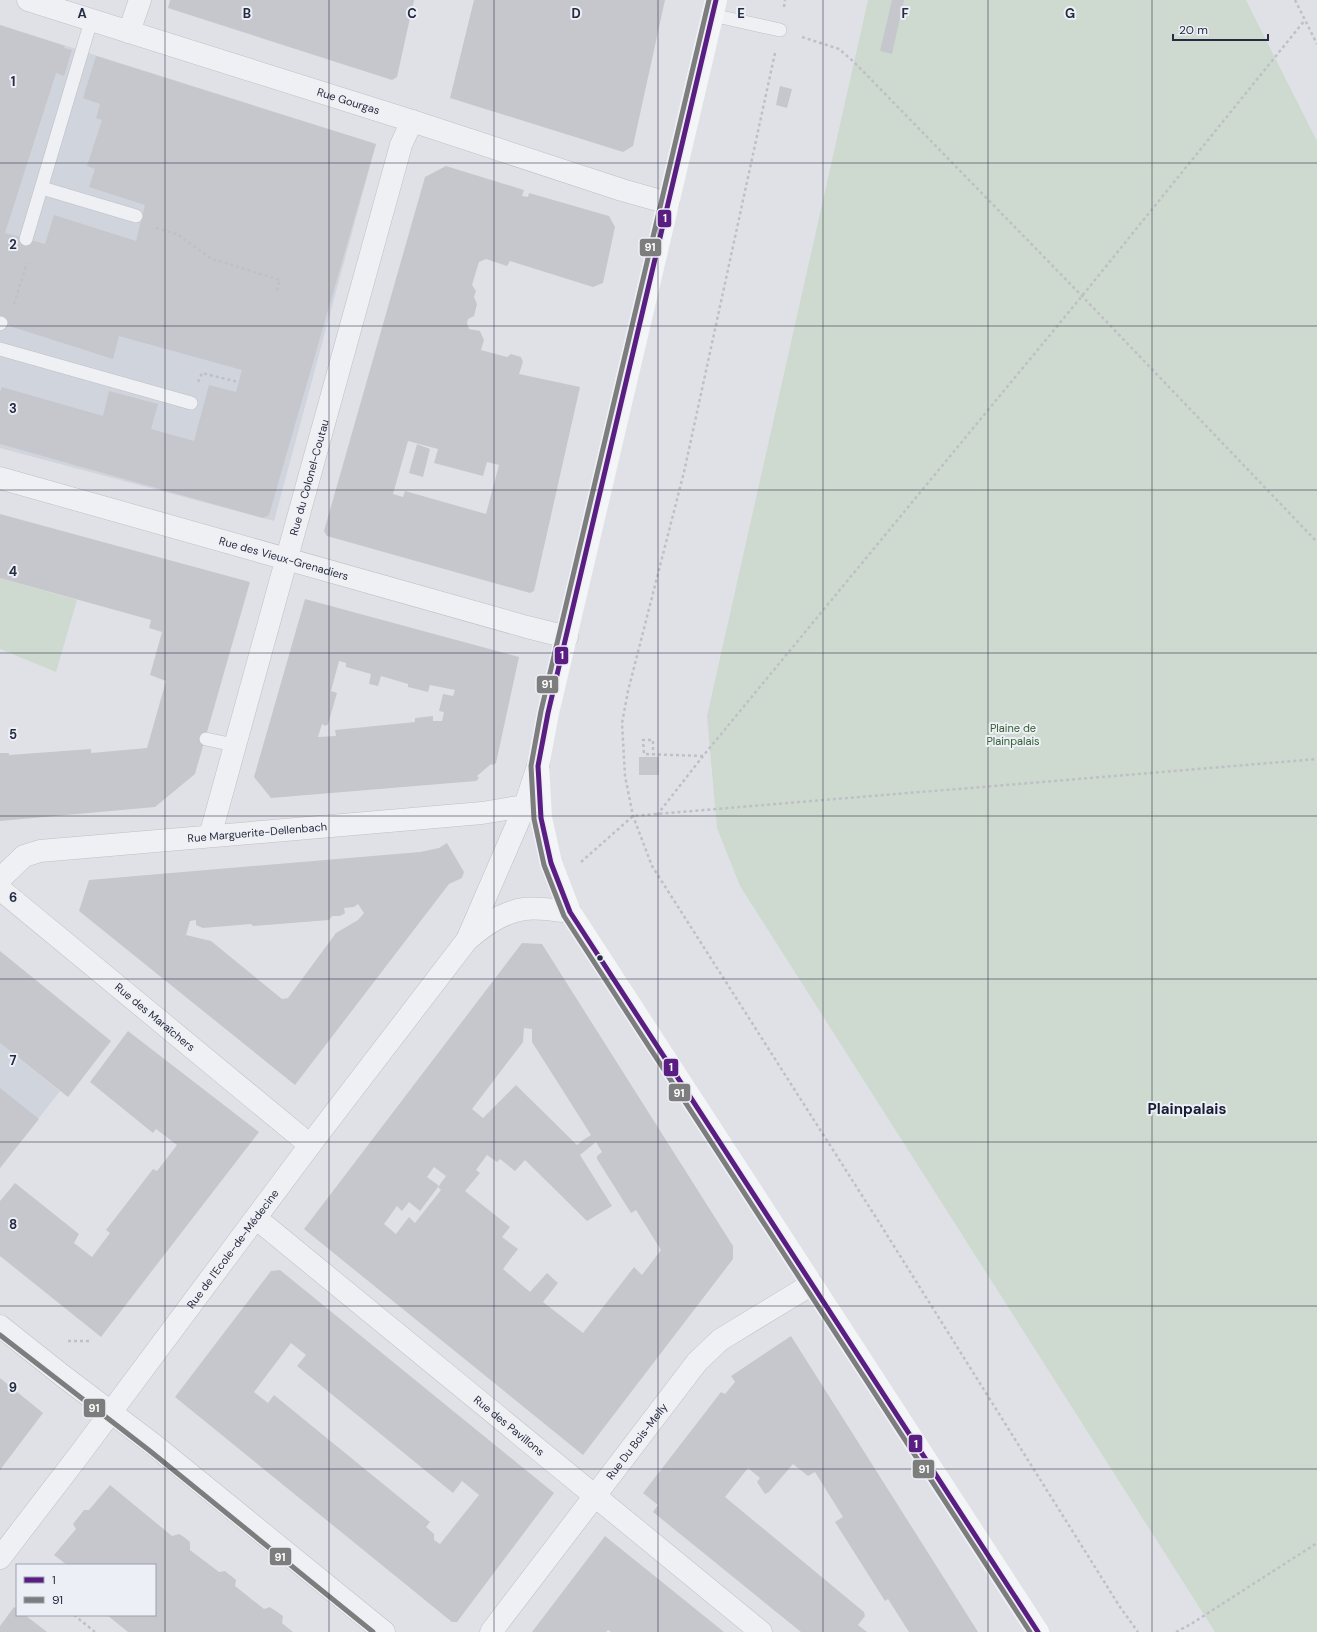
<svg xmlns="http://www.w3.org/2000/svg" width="1317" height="1632" font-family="'DM Sans',sans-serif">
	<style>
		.built { fill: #d0d4dd }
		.green { fill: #cedacf }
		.building { fill: #c6c7cd; fill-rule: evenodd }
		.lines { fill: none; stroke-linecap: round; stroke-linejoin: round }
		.service-casing { stroke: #bebfc4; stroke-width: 14 }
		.minor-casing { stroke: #bebfc4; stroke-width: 23 }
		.tertiary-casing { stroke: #bebfc4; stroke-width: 23 }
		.path { stroke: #bfc0c6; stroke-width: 2.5; stroke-dasharray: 3 3; stroke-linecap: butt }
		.service { stroke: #eff0f3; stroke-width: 13 }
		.minor { stroke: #eff0f3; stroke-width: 22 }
		.tertiary { stroke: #eff0f3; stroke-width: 22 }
		.secondary { stroke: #f4f5f6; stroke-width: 22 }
		.bus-1-casing { stroke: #edeff6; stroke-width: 8 }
		.bus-2-casing { stroke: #edeff6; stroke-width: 8 }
		.bus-1 { stroke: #5a1e82; stroke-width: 5 }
		.bus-2 { stroke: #7d7d7d; stroke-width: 5 }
		.grid { fill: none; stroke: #252b41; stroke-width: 1; stroke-opacity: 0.55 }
		.bus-dot { fill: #252b41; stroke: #edeff6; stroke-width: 1.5 }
		.labels { text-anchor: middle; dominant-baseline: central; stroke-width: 4; stroke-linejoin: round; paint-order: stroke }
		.street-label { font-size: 11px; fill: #252b41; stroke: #edeff6 }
		.park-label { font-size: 11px; fill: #335e31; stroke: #edeff6 }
		.district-label { font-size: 15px; font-weight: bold; fill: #171d32; stroke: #edeff6 }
		.grid-label { font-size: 13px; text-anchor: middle; font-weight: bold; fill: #252b41; stroke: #edeff6; stroke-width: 4; stroke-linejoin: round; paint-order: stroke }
		.line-badge { stroke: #edeff6; stroke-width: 1.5 }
		.badge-label { font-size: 11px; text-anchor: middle; font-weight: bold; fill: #fff }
	</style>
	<rect width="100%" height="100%" fill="#e0e1e6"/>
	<path class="built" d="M 0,25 L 376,144 L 274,521 L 0,448 Z
		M 0,1043 L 60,1091 L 0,1168 Z"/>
	<path class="green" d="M 868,0 L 1246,0 L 1317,141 L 1317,1632 L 1215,1632 L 740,886 L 717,828 L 707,716 Z
		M 0,578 L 77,600 L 56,672 L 0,649 Z"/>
	<path class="building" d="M 170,0 L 414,0 L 397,77 L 392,80 L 168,8 Z
		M 474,0 L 665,0 L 633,146 L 623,152 L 450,98 Z
		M 892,0 L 904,0 L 892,54 L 880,51 Z
		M 0,25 L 65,46 L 64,48 L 72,50 L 64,76 L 56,73 L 5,233 L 45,244 L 54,215 L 136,241 L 145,205 L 89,187 L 95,169 L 87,166 L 102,120 L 96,118 L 100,104 L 83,98 L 96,56 L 376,144 L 269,515 L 263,518 L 0,444 L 0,392 L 2,387 L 103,416 L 109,391 L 158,404 L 151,429 L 194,441 L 209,385 L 236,392 L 242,370 L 119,336 L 113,359 L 0,323 Z
		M 780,86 L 792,89 L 787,108 L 776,105 Z
		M 446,166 L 524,190 L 522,196 L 528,197 L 529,193 L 609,216 L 615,227 L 603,283 L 593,287 L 510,261 L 507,266 L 486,259 L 479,262 L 472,285 L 476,291 L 474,297 L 477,304 L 474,316 L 468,319 L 467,323 L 469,329 L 480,331 L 484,340 L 481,350 L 507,357 L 511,354 L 521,357 L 523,362 L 519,374 L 580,387 L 534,591 L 530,593 L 327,536 L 324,531 L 425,177 ZM 408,441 L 438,449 L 434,463 L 483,476 L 487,462 L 499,465 L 486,514 L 405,491 L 403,497 L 393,494 Z
		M 417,444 L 430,449 L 423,477 L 409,473 Z
		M 0,514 L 250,582 L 195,774 L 155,807 L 0,821 L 0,753 L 9,753 L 9,755 L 91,749 L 91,753 L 147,748 L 166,681 L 150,675 L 162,632 L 149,628 L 151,620 L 0,578 Z
		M 305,599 L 519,657 L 496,763 L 493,765 L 491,764 L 477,776 L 479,778 L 476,781 L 271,798 L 254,777 ZM 339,661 L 346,663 L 346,667 L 371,674 L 369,684 L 378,686 L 381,676 L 408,684 L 408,687 L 428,692 L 430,685 L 455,690 L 453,696 L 443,694 L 439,711 L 444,712 L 442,721 L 433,721 L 433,716 L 415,718 L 415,722 L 335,730 L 336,736 L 318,737 L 322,724 L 326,726 L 328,724 L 337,693 L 331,691 Z
		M 639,757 L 659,757 L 659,775 L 639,775 Z
		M 447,843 L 464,872 L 462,878 L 449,884 L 295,1085 L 79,911 L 89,880 L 420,852 L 439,848 ZM 358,904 L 364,913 L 358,920 L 336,933 L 288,998 L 282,999 L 211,941 L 186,935 L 190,921 L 196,920 L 196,925 L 203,928 L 251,924 L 253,926 L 329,920 L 332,916 L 340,916 L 345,913 L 344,908 L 354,907 Z
		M 522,943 L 542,944 L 733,1246 L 733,1259 L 583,1455 L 304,1229 ZM 524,1028 L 532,1029 L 532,1042 L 591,1135 L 583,1140 L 577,1145 L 516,1085 L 483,1118 L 472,1109 L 523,1042 ZM 596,1142 L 602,1152 L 597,1156 L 597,1159 L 631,1213 L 636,1210 L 661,1250 L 642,1275 L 634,1267 L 583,1333 L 543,1302 L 558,1283 L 547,1273 L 530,1292 L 503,1269 L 518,1249 L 502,1237 L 510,1227 L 465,1191 L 480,1173 L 476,1170 L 487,1155 L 497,1162 L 500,1159 L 515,1171 L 525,1160 L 587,1221 L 612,1206 L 580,1155 ZM 434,1167 L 446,1176 L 438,1187 L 441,1190 L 415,1223 L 409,1217 L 396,1234 L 384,1224 L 397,1206 L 402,1211 L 409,1202 L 420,1211 L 438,1187 L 438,1185 L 427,1177 Z
		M 0,951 L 111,1041 L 68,1097 L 0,1043 Z
		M 128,1031 L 259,1132 L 101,1337 L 0,1256 L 0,1201 L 15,1183 L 79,1234 L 74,1243 L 92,1257 L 110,1233 L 106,1230 L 153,1169 L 157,1171 L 177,1145 L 156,1129 L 153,1133 L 90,1082 Z
		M 0,1088 L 39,1119 L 0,1168 Z
		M 280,1270 L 554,1493 L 457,1622 L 452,1622 L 175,1397 L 271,1271 ZM 291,1343 L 306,1355 L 297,1366 L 453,1493 L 462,1481 L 479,1495 L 440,1544 L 434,1540 L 434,1534 L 426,1527 L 430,1522 L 404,1501 L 274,1395 L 268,1403 L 254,1392 Z
		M 791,1336 L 937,1567 L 978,1632 L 909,1632 L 888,1599 L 885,1601 L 835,1522 L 843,1517 L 815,1472 L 808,1476 L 793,1464 L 769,1492 L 765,1494 L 757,1482 L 760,1478 L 748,1468 L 725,1497 L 864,1612 L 865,1616 L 858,1625 L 867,1632 L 801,1632 L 653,1512 L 658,1505 L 643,1493 L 721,1392 L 725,1394 L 735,1382 L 731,1376 Z
		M 0,1378 L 43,1413 L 0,1470 Z
		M 110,1485 L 172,1536 L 179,1534 L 184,1537 L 190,1542 L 190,1550 L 219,1572 L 225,1571 L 236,1580 L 235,1586 L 264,1609 L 270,1607 L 283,1616 L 282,1623 L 293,1632 L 128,1632 L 107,1615 L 155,1615 L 155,1565 L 67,1565 L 54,1555 L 76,1529 L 73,1524 L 84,1510 L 89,1510 Z
		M 605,1536 L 724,1632 L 611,1632 L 608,1630 L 606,1632 L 532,1632 Z
		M 14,1607 L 17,1609 L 17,1615 L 25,1615 L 47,1632 L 0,1632 L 0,1626 Z"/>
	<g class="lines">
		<defs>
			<path id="service" d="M 712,15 L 780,30
				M 42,188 L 136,216
				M 26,239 L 91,21
				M 0,324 L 1,323
				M 0,349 L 191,403
				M 206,739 L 234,745"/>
			<g id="minor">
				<path id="s1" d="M 28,0 L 412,121 L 622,190 L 668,203"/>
				<path d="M 129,32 L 140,0"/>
				<path id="s2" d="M 0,478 L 527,627 L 567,637"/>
				<path id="s3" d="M 210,836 L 401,145 L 412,121"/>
				<path id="s4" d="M 0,879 L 24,856 L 40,851 L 482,813 L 525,806"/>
				<path id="s5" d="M 0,889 L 310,1145"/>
				<path id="s6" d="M 257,1219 L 761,1632"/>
				<path id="s7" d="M 491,1632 L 697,1362 L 720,1340 L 812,1284"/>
			</g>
			<g id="tertiary">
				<path d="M 467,940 C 483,926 502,912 524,909 C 539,907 555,910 570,912"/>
				<path d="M 0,1326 L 63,1376 L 154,1445 L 384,1632"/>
				<path id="s8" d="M 0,1558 L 79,1455 L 310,1145 L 467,940 L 525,806 L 538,766"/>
			</g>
		</defs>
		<use href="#service" class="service-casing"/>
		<use href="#minor" class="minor-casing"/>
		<use href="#tertiary" class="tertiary-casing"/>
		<path class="path" d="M 1295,0 L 1317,44
			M 784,7 L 785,0
			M 802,37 L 839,49 L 854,62 L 1082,296 L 1317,542
			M 775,53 L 684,472 L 628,691 L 622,723 L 625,776 L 633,816 L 652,866 L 877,1219 L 1120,1607 L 1138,1632
			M 156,228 L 177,234 L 212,259 L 280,280 L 277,291
			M 14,304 L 27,263
			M 198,382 L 202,373 L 238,382
			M 653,750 L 653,740 L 643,740 L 644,754 L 703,756
			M 657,815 L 703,756 L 1082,296 L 1305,20
			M 581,862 L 633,816 L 1317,759
			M 68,1341 L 91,1341
			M 74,1615 L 95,1632
			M 1176,1632 L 1191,1624 L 1317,1543"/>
		<use href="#service" class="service"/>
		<use href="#minor" class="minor"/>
		<use href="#tertiary" class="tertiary"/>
		<path class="secondary" d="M 716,0 L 548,713 L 538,766 L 541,818 L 551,863 L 570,912 L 1038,1632"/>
		<defs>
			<path id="bus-1" d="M 716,0 L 548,713 L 538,766 L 541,818 L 551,863 L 570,912 L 1038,1632"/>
			<path id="bus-2" d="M 709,0 L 541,711 L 531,766 L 534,819 L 544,865 L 564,916 L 1030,1632
				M 0,1335 L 150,1451 L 373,1632"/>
		</defs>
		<use href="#bus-1" class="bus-1-casing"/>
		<use href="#bus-2" class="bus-2-casing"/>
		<use href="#bus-1" class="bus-1"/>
		<use href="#bus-2" class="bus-2"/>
	</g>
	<path class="grid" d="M 165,0 L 165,1632M 329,0 L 329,1632M 494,0 L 494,1632M 658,0 L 658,1632M 823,0 L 823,1632M 988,0 L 988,1632M 1152,0 L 1152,1632M 0,163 L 1317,163M 0,326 L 1317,326M 0,490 L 1317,490M 0,653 L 1317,653M 0,816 L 1317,816M 0,979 L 1317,979M 0,1142 L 1317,1142M 0,1306 L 1317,1306M 0,1469 L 1317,1469"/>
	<circle class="bus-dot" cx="600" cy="958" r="3.5"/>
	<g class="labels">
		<g class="street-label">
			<text stroke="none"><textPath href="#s1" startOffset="336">Rue Gourgas</textPath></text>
			<text stroke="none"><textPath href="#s3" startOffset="372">Rue du Colonel-Coutau</textPath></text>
			<text stroke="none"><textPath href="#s2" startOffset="295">Rue des Vieux-Grenadiers</textPath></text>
			<text stroke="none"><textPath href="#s4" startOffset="268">Rue Marguerite-Dellenbach</textPath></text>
			<text stroke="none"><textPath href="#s5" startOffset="201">Rue des Maraîchers</textPath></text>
			<text stroke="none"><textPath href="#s8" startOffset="387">Rue de l'Ecole-de-Médecine</textPath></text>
			<text stroke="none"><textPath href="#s6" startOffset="326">Rue des Pavillons</textPath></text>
			<text stroke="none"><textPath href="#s7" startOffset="240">Rue Du Bois-Melly</textPath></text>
		</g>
		<g class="park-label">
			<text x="1013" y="728">Plaine de<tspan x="1013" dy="13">Plainpalais</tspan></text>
		</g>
		<g class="district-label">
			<text x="1187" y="1109">Plainpalais</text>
		</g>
	</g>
	<g class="grid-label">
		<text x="82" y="18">A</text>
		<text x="247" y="18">B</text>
		<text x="412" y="18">C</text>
		<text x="576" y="18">D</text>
		<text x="741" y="18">E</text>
		<text x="905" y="18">F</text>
		<text x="1070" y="18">G</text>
		<text x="13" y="86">1</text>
		<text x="13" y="249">2</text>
		<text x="13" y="413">3</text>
		<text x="13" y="576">4</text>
		<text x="13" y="739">5</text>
		<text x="13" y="902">6</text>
		<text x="13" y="1065">7</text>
		<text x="13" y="1229">8</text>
		<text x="13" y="1392">9</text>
	</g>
	<g class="line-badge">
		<rect x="657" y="209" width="15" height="19" rx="4" fill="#5a1e82"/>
		<rect x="639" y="238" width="23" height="19" rx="4" fill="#7d7d7d"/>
		<rect x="554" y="646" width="15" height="19" rx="4" fill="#5a1e82"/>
		<rect x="536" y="675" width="23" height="19" rx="4" fill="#7d7d7d"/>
		<rect x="663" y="1058" width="16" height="19" rx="4" fill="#5a1e82"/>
		<rect x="668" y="1083" width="23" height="19" rx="4" fill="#7d7d7d"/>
		<rect x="83" y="1398" width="23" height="20" rx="4" fill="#7d7d7d"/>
		<rect x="908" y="1434" width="15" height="19" rx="4" fill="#5a1e82"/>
		<rect x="912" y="1459" width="23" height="20" rx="4" fill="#7d7d7d"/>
		<rect x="269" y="1547" width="23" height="19" rx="4" fill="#7d7d7d"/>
	</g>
	<g class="badge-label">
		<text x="665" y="222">1</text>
		<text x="650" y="251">91</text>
		<text x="562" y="659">1</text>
		<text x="547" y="688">91</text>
		<text x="671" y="1071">1</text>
		<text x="679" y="1097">91</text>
		<text x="94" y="1412">91</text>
		<text x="916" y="1448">1</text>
		<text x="924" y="1473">91</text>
		<text x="280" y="1561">91</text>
	</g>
	<rect x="16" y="1564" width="140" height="52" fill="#edeff6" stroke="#9da1ae"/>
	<rect x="24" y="1577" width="20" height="6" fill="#5a1e82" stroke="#9da1ae"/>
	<text x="52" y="1584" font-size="12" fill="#252b41">1</text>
	<rect x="24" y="1597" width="20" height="6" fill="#7d7d7d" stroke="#9da1ae"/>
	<text x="52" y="1604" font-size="12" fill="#252b41">91</text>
	<path d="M1173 34v6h95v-6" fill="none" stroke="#252b41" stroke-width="2"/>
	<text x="1179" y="34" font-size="12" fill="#252b41" stroke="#edeff6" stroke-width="3" paint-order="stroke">20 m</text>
</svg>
